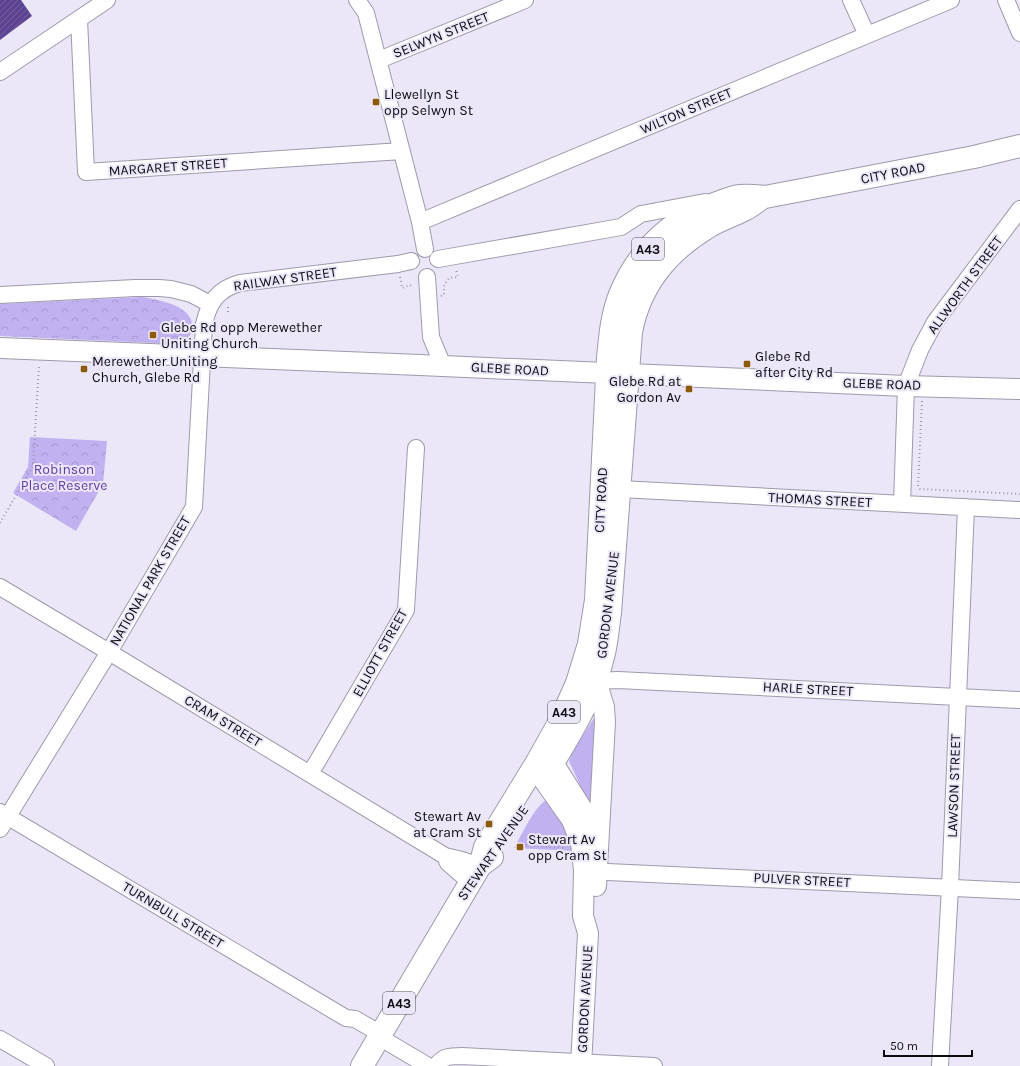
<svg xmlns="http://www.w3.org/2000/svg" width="1020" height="1066" font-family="Karla,sans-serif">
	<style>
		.grass { fill: #c2b1f1 }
		.park { fill: url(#park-crowns) }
		.building { fill: url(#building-hatch) }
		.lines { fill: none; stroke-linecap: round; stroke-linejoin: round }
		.minor-casing { stroke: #9e9aab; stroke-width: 18 }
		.major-casing { stroke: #9e9aab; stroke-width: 22 }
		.highway-casing { stroke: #9e9aab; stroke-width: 24 }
		.path { stroke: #9c9aa7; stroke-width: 2; stroke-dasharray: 1 3; stroke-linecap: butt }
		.minor { stroke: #fff; stroke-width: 16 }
		.major { stroke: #fff; stroke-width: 20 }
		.highway { stroke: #fff; stroke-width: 22 }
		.poi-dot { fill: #8d5a06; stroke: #ebe7f9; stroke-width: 1.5 }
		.labels { text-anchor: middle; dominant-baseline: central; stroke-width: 4; stroke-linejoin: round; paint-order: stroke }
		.shield { fill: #ebe7f9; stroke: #4f4d56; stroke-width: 1 }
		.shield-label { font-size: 13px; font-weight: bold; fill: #0c0b10 }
		.street-label { font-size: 14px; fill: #0c0b10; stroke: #ebe7f9 }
		.poi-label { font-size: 14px; fill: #0c0b10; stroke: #ebe7f9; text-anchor: start }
		.park-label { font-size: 14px; fill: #613ca1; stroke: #ebe7f9 }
	</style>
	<defs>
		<pattern id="park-crowns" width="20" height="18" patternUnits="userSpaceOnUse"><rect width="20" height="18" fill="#c2b1f1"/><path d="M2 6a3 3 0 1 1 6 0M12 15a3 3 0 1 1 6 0" fill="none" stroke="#a697ce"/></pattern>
		<pattern id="building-hatch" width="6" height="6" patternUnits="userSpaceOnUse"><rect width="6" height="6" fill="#5e4393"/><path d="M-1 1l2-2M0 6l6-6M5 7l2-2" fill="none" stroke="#74609c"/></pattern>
	</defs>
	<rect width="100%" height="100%" fill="#ebe7f9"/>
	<path class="grass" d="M 599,710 L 591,809 L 569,761 L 572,753 Z
		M 548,799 L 555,800 L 575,851 L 514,848 C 522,835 534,806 548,799 Z"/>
	<path class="park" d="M 142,297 C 160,300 200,307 191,333 C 188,340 184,343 177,344 L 0,336 L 0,304 Z
		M 30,437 L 107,441 L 103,484 L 76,531 L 13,493 L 28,467 Z"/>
	<path class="building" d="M 0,0 L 21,0 L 32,16 L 0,40 Z"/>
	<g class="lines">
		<defs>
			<path id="minor" d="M 357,0 L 366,13 L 420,222 L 425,249
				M 851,0 L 867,35
				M 1006,0 L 1020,33
				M 79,19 L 86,172 L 402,151
				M 379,60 L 525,0
				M 0,72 L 107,0
				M 420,222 L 951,0
				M 438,259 L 621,227 L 641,214 L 705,202
				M 427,277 L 431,337 L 443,366
				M 0,295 L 135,288 L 159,288 L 171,289 L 191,294 L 210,304
				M 620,489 L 1020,510
				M 902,504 L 906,386 L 920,350 L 935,322 L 1020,209
				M 0,587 L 109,652 L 445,856 L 462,860 L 480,866
				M 596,681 L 618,680 L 1020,700
				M 310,774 L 406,610 L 416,448
				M 0,812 L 346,1018 L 355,1019 L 381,1034
				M 0,829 L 109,652 L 194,507 L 204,324 C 209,302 218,289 240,283 L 398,264 L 411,261
				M 445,856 L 448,863 L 470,882
				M 586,871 L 1020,891
				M 379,1037 L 428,1066
				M 0,1039 L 46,1066
				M 436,1066 C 443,1056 450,1056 462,1056 L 654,1066
				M 940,1066 L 950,887 L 966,507"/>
			<path id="major" d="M 0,348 L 420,365 L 906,386 L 1020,389
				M 596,886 L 605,722 L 604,707 L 596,681
				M 581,1066 L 588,933 L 583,916 L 584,870 L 581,843 L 572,820 L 543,779 L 537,762 L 553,763 L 598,834"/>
			<path id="highway" d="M 554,761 C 575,727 595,692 604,653 C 607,640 608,626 610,613 L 631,332 C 640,285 667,252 708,227 C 719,220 732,216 744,210 C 750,207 756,202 762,198
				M 480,866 L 485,847 L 537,762 L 560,721 L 577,683 L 589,644 L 596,600 L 608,358 C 610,336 612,313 621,292 C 640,248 674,217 720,202 C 726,200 734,196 740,196 C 748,195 757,196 765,197 L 974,157 L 1020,146
				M 362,1066 L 480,866 L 492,857"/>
		</defs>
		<use href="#minor" class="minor-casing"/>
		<use href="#major" class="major-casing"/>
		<use href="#highway" class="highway-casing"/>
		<path class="path" d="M 400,277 L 402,288 L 410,285 L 413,288
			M 441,296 L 444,295 L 444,285 L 449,278 L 458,277 L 456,269
			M 228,307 L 228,313
			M 922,401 L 918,486 L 920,489 L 1020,494
			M 0,523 L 33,466 L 39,365
			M 522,845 L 566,848"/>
		<use href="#minor" class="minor"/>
		<use href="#major" class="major"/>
		<use href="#highway" class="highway"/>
	</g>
	<g class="poi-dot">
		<rect x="372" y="98" width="8" height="8" rx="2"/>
		<rect x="149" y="331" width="8" height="8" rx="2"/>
		<rect x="743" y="360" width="8" height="8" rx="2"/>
		<rect x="80" y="365" width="8" height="8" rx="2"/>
		<rect x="685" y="385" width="8" height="8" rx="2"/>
		<rect x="485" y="820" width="8" height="8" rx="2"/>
		<rect x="516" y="843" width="8" height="8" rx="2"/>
	</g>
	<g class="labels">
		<g class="shield">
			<rect x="632" y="238" width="32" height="22" rx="3"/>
			<rect x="548" y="701" width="32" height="22" rx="3"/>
			<rect x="383" y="992" width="32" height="22" rx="3"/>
		</g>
		<g class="shield-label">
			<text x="648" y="249">A43</text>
			<text x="564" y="712">A43</text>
			<text x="399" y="1003">A43</text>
		</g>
		<g class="street-label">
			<text transform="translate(441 35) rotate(-22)">SELWYN STREET</text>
			<text transform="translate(686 111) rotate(-23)">WILTON STREET</text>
			<text transform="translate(168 167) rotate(-4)">MARGARET STREET</text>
			<text transform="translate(893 173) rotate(-11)">CITY ROAD</text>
			<text transform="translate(285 279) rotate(-8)">RAILWAY STREET</text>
			<text transform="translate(965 285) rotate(-54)">ALLWORTH STREET</text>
			<text transform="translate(510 369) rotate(3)">GLEBE ROAD</text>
			<text transform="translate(882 384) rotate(2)">GLEBE ROAD</text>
			<text transform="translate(601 500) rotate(-87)">CITY ROAD</text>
			<text transform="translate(820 500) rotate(3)">THOMAS STREET</text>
			<text transform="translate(150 581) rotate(-60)">NATIONAL PARK STREET</text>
			<text transform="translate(608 605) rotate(-83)">GORDON AVENUE</text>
			<text transform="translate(380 653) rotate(-61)">ELLIOTT STREET</text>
			<text transform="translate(808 689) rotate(3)">HARLE STREET</text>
			<text transform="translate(223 721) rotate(31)">CRAM STREET</text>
			<text transform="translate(954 786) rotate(-88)">LAWSON STREET</text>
			<text transform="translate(493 853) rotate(-55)">STEWART AVENUE</text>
			<text transform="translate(802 880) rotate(3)">PULVER STREET</text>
			<text transform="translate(173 915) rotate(31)">TURNBULL STREET</text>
			<text transform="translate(585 999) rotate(-87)">GORDON AVENUE</text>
		</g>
		<g class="poi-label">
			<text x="384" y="94">Llewellyn St<tspan x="384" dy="16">opp Selwyn St</tspan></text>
			<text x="161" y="327">Glebe Rd opp Merewether<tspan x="161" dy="16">Uniting Church</tspan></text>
			<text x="755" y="356">Glebe Rd<tspan x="755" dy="16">after City Rd</tspan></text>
			<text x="92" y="361">Merewether Uniting<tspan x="92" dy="16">Church, Glebe Rd</tspan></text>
			<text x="681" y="381" text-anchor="end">Glebe Rd at<tspan x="681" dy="16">Gordon Av</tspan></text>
			<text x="481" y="816" text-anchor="end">Stewart Av<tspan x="481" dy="16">at Cram St</tspan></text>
			<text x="528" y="839">Stewart Av<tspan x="528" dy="16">opp Cram St</tspan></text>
		</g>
		<g class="park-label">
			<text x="64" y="469">Robinson<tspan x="64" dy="16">Place Reserve</tspan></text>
		</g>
	</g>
	<path d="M884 1050v6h88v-6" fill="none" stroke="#0c0b10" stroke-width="2"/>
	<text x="890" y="1050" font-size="12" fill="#0c0b10" stroke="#ebe7f9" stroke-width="3" paint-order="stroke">50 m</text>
</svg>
